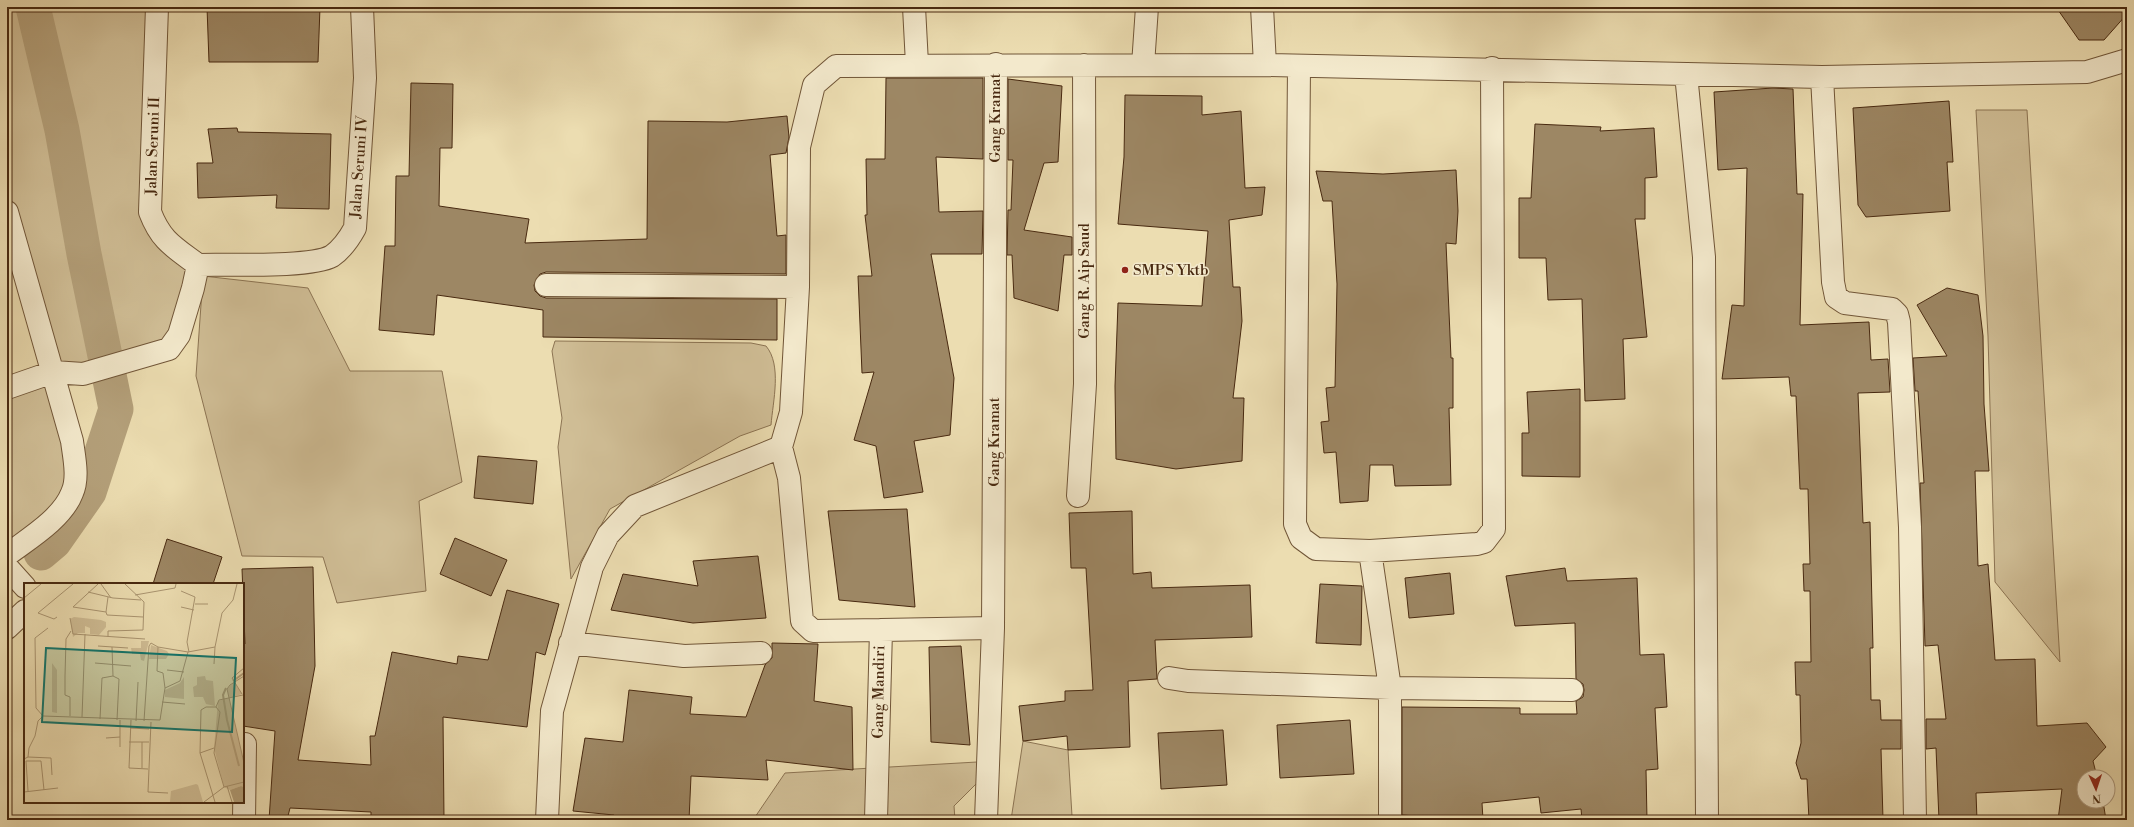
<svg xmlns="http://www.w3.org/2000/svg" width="2134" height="827" font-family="'Libre Bodoni',serif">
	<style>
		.green { fill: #d0be96; stroke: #8c7453; fill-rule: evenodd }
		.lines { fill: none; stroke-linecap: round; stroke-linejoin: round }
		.canal { stroke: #b4a07a; stroke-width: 35 }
		.building { fill: #9d8764; stroke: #482910 }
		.street-casing { stroke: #715638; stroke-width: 24 }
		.street { stroke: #f3e9cc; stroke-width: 22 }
		.poi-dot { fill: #8f2418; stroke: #f3e9cc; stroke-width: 1.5 }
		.labels { text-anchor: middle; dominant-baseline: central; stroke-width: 3; stroke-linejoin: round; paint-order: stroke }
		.street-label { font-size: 15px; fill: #482910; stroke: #f3e9cc }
		.poi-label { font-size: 15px; fill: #482910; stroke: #f3e9cc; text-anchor: start }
		.inset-river { fill: none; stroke: #b4a07a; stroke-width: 2 }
		.inset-road { fill: none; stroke: #aa9571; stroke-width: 1 }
		.view { fill: #0f766e; fill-opacity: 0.15; stroke: #0f766e; stroke-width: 2 }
		.inset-edge { fill: none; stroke: #482910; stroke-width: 2 }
	</style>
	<rect width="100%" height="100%" fill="#ecddb1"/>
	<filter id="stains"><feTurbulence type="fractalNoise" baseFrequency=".005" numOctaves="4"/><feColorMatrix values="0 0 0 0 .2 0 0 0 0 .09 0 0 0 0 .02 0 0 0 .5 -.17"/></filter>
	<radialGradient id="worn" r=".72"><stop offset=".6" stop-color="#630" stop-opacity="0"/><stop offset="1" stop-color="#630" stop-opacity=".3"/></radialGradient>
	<path class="green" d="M 7,7 L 157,7 L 150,212 L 198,265 L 179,335 L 53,372 L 72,493 L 7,555 L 7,388 L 53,372 L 7,212 ZM 50,82 L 62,130 L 97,315 Z
		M 1976,110 L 2027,110 L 2060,662 L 1995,582 L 1988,336 Z
		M 203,276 L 308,288 L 350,371 L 442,371 L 462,482 L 419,501 L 426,591 L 337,603 L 323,557 L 242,556 L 196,376 Z
		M 555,341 L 751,343 L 766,346 C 782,365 773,401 771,425 L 740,436 L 610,509 L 571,579 L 558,447 L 562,418 L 552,351 Z
		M 1023,741 L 1068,750 L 1072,816 L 1171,816 L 1171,820 L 1011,820 Z
		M 977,762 L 977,783 L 954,806 L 955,820 L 753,820 L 785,773 Z"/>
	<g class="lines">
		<path class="canal" d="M 33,7 L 62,130 L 84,254 L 116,409 L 89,492 L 54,542 L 41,553"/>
	</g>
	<path class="building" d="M 207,7 L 320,7 L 318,62 L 209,62 Z
		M 2056,7 L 2127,7 L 2127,14 L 2104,40 L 2079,40 Z
		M 886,78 L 983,78 L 983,159 L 936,157 L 939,212 L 983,211 L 982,254 L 931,254 L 954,378 L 950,435 L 914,441 L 923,492 L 884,498 L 876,446 L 854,440 L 874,372 L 862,373 L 858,276 L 872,276 L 865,215 L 867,215 L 866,159 L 885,159 Z
		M 1008,79 L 1062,86 L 1058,162 L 1044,163 L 1024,230 L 1072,237 L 1072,255 L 1064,255 L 1058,311 L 1014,298 L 1012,255 L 1007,255 L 1008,210 L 1011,210 L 1013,160 L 1008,160 Z
		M 411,83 L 453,84 L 452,148 L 440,148 L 439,206 L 529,219 L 525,243 L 647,239 L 648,121 L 727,122 L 787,116 L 789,137 L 786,153 L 770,155 L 777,236 L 786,235 L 786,274 L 546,272 L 540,274 L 534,285 L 535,291 L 540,296 L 546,298 L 777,299 L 777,340 L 543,337 L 543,310 L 437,295 L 434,335 L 379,330 L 385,246 L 395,246 L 396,176 L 409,176 Z
		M 1773,88 L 1793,89 L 1797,194 L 1803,194 L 1800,325 L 1869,322 L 1871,360 L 1888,359 L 1890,392 L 1858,393 L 1863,523 L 1870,522 L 1873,648 L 1870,648 L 1871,700 L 1880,700 L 1881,720 L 1901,720 L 1901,749 L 1881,749 L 1883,820 L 1809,820 L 1807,779 L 1801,779 L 1796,763 L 1801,743 L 1800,695 L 1796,695 L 1795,662 L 1811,662 L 1810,591 L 1804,591 L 1803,564 L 1810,564 L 1808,489 L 1800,489 L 1796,396 L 1791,396 L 1789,377 L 1722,379 L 1732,305 L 1744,306 L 1747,168 L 1718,170 L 1714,92 Z
		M 1125,95 L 1202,96 L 1202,115 L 1241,111 L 1245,188 L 1265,187 L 1262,215 L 1229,220 L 1233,287 L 1240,287 L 1242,321 L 1233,398 L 1244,398 L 1242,461 L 1176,469 L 1116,459 L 1115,386 L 1118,303 L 1202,306 L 1208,231 L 1118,224 L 1124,157 Z
		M 1949,101 L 1953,162 L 1947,162 L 1950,211 L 1866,217 L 1858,205 L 1853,108 Z
		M 1535,124 L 1601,127 L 1600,131 L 1654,128 L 1657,177 L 1645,178 L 1645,219 L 1635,219 L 1647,337 L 1623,339 L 1625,399 L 1585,401 L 1582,299 L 1548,300 L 1546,258 L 1519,258 L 1519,198 L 1531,198 Z
		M 237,128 L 238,132 L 331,134 L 329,209 L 276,208 L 277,195 L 198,198 L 197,163 L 213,163 L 208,129 Z
		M 1456,170 L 1458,211 L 1456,244 L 1446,243 L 1451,358 L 1453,358 L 1453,408 L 1449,408 L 1451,485 L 1395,486 L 1393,465 L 1370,465 L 1368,501 L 1340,503 L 1336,452 L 1324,453 L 1321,422 L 1329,421 L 1326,388 L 1335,387 L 1337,284 L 1332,201 L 1323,201 L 1316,171 L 1383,174 Z
		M 1947,288 L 1978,295 L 1983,336 L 1984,404 L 1989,471 L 1975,471 L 1978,566 L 1988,564 L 1995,660 L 2035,659 L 2037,726 L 2087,723 L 2106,747 L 2093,761 L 2097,777 L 2084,777 L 2084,801 L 2103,801 L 2106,820 L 2058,820 L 2062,789 L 1976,793 L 1977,820 L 1939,820 L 1936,748 L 1926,749 L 1926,719 L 1946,719 L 1938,645 L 1925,646 L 1920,483 L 1924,483 L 1918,391 L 1915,391 L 1913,358 L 1947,356 L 1917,305 Z
		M 1580,389 L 1580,477 L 1522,476 L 1522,433 L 1529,433 L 1527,392 Z
		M 478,456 L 537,461 L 533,504 L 474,498 Z
		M 907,509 L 915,607 L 839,600 L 828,511 Z
		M 1132,511 L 1133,574 L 1151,572 L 1152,588 L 1250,585 L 1252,637 L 1155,640 L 1157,679 L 1128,681 L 1130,747 L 1068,750 L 1067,736 L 1023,741 L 1019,706 L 1065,701 L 1065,691 L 1093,690 L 1086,568 L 1071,568 L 1069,513 Z
		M 455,538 L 507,560 L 491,596 L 440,574 Z
		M 167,539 L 222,557 L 213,584 L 153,584 Z
		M 758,556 L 766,618 L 693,623 L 611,610 L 623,574 L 698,586 L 693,561 Z
		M 313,567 L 315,666 L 298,760 L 371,765 L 370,736 L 375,736 L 392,652 L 457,664 L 458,656 L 488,660 L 507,590 L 559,604 L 545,655 L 536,652 L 527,727 L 443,717 L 444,820 L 371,820 L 371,812 L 290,808 L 287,820 L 269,820 L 275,731 L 243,726 L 243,644 L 245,644 L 242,569 Z
		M 1565,568 L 1567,581 L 1637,578 L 1640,655 L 1664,654 L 1667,707 L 1655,708 L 1658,769 L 1646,770 L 1647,820 L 1582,820 L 1581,809 L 1541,813 L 1539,797 L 1482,803 L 1483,820 L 1443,820 L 1443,818 L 1402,815 L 1402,707 L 1520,708 L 1520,714 L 1577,714 L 1576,701 L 1583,697 L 1584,690 L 1583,684 L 1576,679 L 1575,623 L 1515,626 L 1506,576 Z
		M 1450,573 L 1454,614 L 1409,618 L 1405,578 Z
		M 1320,584 L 1362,586 L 1361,645 L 1316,643 Z
		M 772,643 L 818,644 L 814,701 L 852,707 L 853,770 L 766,760 L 768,780 L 691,776 L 689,820 L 614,820 L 614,815 L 573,811 L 585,738 L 623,742 L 629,690 L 692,697 L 690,714 L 746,717 L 765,665 L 772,658 Z
		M 961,646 L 970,745 L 931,742 L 929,647 Z
		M 1350,720 L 1354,774 L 1280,778 L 1277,725 Z
		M 1223,730 L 1227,785 L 1161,789 L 1158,733 Z"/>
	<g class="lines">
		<defs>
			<path id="street" d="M 157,7 L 150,212 C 161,241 174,247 198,265
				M 914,7 L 917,64
				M 1262,7 L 1265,65
				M 1143,65 L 1147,7
				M 1299,67 L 1295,524 L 1301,538 L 1316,549 L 1370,551 L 1477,544 L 1484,542 L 1494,529 L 1492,68
				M 1686,74 L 1704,257 L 1707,820
				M 1822,77 L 1833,282 L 1836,297 L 1845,303 L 1892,309 L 1897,314 L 1899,322 L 1910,527 L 1915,820
				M 7,212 L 72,441 C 74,457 79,478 72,493 C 62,519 28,539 7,555
				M 198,265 C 225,264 311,268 332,256 C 342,249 349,239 355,228 L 365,78 L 362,7
				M 546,285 L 798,287
				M 7,388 L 53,372 L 83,374 L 169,349 L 179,335 L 193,288 L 198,265
				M 781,447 L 789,478 L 802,621 L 813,631 L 881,630 L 876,820
				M 1078,496 L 1085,384 L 1084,65
				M 1370,551 L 1390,688 L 1390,820
				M 7,567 L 25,587
				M 7,628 L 25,611
				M 881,630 L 993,628
				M 570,643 L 684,656 L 761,653
				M 1169,678 L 1188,681 L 1390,688 L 1572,690
				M 244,820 L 245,744
				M 547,820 L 552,711 L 592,567 L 608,535 L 635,506 L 781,447 L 791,412 L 798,287 L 799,147 L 814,85 L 836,66 L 1265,65 L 1822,77 L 2087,72 L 2127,60
				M 986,820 L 993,628 L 996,64"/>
		</defs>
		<use href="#street" class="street-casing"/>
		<use href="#street" class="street"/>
	</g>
	<circle class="poi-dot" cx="1125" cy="270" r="4"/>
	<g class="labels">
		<g class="street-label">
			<text transform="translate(995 118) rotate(-90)">Gang Kramat</text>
			<text transform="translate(153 146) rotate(-88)">Jalan Seruni II</text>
			<text transform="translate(359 167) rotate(-86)">Jalan Seruni IV</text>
			<text transform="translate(1084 281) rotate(-90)">Gang R. Aip Saud</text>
			<text transform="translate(994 442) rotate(-90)">Gang Kramat</text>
			<text transform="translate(879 692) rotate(-89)">Gang Mandiri</text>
		</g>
		<g class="poi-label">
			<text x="1133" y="270">SMPS Yktb</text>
		</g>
	</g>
	<g transform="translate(24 583)">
		<rect width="220" height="220" fill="#ecddb1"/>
		<path d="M 50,34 L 77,37 L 82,39 L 82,44 L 75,52 L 66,51 L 66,45 L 61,43 L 61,50 L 54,50 L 49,54 L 46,36 ZM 117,58 L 125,58 L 120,78 L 117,77 L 116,71 L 108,71 L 107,65 L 117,65 ZM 127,62 L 143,68 L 145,71 L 142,76 L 125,76 ZM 28,80 L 33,87 L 33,130 L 28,129 ZM 181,93 L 182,97 L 189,98 L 191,123 L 182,121 L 179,114 L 170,114 L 169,104 L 173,102 L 173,94 ZM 160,94 L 160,116 L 141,114 L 141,107 L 156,100 ZM 210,99 L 218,111 L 205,115 L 220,180 L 220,204 L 217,203 L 206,207 L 200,204 L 190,165 L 194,118 L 205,115 L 203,106 ZM 172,201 L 174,202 L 179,219 L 146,219 L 147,208 Z" fill="#d0be96"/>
		<path d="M 217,203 L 220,204 L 220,219 L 210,219 L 206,207 Z" fill="#b4a07a"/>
		<path class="inset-river" d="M 209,98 L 220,90M 202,105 L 199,112 L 203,137 L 215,183"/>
		<path class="inset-road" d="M 74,1 L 49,24 L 82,29 L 83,32 L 119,34M 77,1 L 87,15M 157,8 L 171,14 L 163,59 L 165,69M 64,9 L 89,15 L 117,17M 111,12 L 151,5 L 152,1M 0,15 L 17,1M 171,21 L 184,21M 157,24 L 170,27M 82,29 L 84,14M 33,34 L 30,36 L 14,30 L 49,1M 46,35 L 49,51 L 121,56M 84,54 L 84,48 L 119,47 L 120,19 L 101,1M 74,63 L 104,65M 88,64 L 89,93M 134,64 L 133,88 L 139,90 L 141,105M 134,64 L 164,69M 71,80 L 107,83M 190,81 L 191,64M 143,87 L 160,89M 220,93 L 206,102 L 203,106 L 220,180M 218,111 L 208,95 L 220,85M 138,119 L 161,121M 192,124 L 196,129 L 190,170 L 200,204M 192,124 L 195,117 L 219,112M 19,133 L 12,125 L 11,55 L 24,45M 46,133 L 46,114 L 41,112 L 41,93 L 42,56 L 47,48M 58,134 L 61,51M 76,136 L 78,95 L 89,93 L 95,96 L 93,137M 96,137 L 96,164M 107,137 L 105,185 L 124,186M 112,138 L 114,99M 120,138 L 125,63 L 127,60 L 134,64M 127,139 L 124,209 L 144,210M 106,145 L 125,146M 82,155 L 96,154M 105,159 L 125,159M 176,170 L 190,165M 4,174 L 27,175 L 28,192M 0,176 L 4,174 L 5,165 L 11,153 L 14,138 L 19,133 L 136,137 L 141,105 L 156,98 L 164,69 L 191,64 L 198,30 L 209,17 L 213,1M 118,185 L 118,159M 203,203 L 208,219M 4,208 L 2,178 L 17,178 L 20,207M 0,209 L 34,205M 180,219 L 200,204 L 220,199M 191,219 L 176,170 L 177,127 L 182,124 L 192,124"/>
		<path class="view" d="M 22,65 L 212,75 L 208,149 L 18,139 Z"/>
		<rect width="220" height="220" class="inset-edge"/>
	</g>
	<rect width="2134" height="827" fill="none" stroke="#ecddb1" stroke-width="24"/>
	<rect x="8" y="8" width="2118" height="811" fill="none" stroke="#482910" stroke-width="2"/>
	<rect x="12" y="12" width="2110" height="803" fill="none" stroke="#482910"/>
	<g transform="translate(2096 789) rotate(177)"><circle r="19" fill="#f3e9cc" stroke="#af9c81"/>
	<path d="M0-3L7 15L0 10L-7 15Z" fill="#8f2418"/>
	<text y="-6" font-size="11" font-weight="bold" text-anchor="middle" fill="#482910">N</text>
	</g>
	<rect width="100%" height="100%" filter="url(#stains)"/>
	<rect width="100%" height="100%" fill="url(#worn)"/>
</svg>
